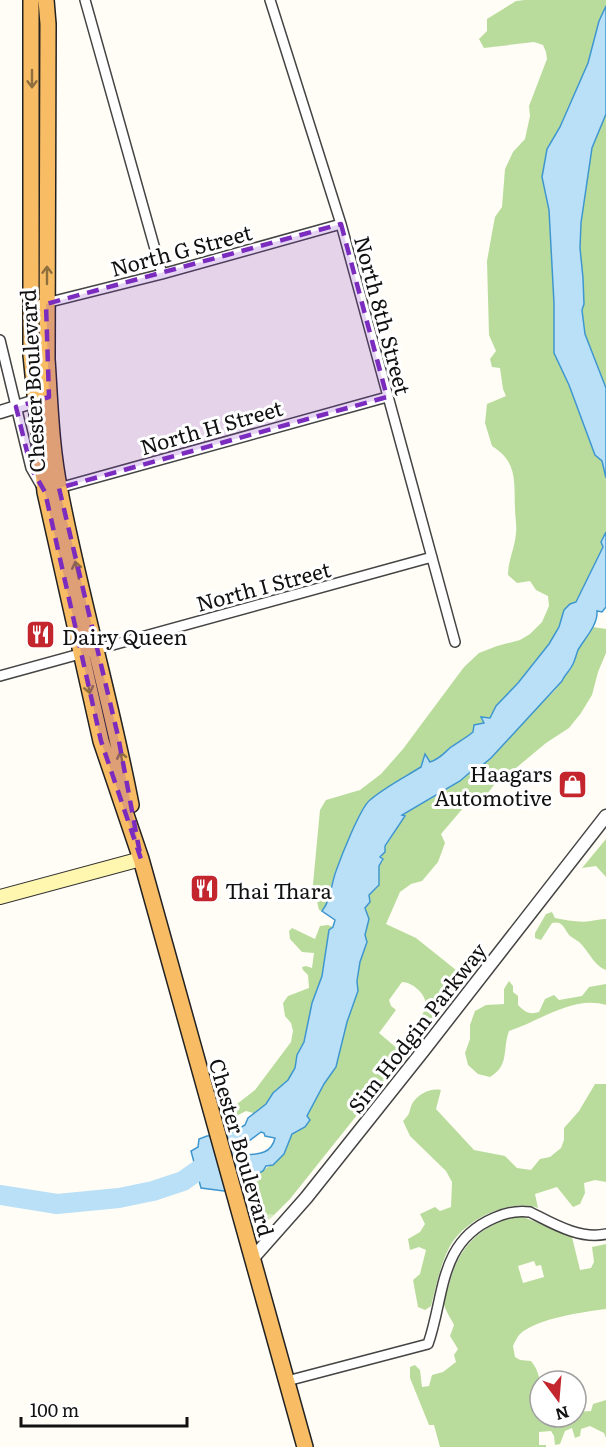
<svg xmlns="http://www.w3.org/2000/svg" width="606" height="1447" font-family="Literata,serif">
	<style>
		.green { fill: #d5ebbd }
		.forest { fill: #b9dc9c; fill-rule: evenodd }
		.water { fill: #b9e0f7; stroke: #3f96cf; stroke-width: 1.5; fill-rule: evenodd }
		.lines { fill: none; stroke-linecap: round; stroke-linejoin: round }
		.river { stroke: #b9e0f7; stroke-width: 20 }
		.minor-casing { stroke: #444; stroke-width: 12 }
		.tertiary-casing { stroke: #444; stroke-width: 15 }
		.secondary-casing { stroke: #333; stroke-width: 16 }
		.trunk-casing { stroke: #222; stroke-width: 18 }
		.minor { stroke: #fff; stroke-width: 9 }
		.tertiary { stroke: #fff; stroke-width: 12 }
		.secondary { stroke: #fff6b0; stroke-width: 14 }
		.trunk { stroke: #f7bc64; stroke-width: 15 }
		.oneway { stroke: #906f3f }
		.marked { fill: #7b2cbf; fill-opacity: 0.2; stroke: #7b2cbf; stroke-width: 4.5; stroke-dasharray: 12 8; stroke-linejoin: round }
		.labels { text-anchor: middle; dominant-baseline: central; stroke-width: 6; stroke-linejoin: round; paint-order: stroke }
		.street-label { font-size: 21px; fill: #111; stroke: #fff }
		.poi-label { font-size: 21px; fill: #111; stroke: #fff; text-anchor: start }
	</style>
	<rect width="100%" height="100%" fill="#fffdf5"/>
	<path class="green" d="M 256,1175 C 261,1188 260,1201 267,1214 L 274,1215 C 270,1221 263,1222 257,1216 L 246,1181 Z"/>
	<path class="forest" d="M 525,0 L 606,0 L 606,6 L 599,21 L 588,63 L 560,127 L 547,149 L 542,177 L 549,210 L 554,303 L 554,353 L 569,385 L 595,455 L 602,461 L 606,478 L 606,532 L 603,547 L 576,602 L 564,610 L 559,627 L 549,644 L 518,683 L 496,706 L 490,718 L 486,718 L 485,723 L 473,727 L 473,732 C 466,738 458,742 451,747 C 444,753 440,759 430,762 L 426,755 L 422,767 L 377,794 L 365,806 L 352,831 L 335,872 L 325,908 L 322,911 L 319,910 L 313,884 L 320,810 L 326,800 L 360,790 L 381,774 L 403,749 L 464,667 L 479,653 L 497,646 L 520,640 L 530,634 L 542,622 L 549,606 L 548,596 L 536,590 L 530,581 L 517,583 L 508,575 C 508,560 515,548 516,533 C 517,525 515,517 515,509 C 514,482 518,462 492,446 L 485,423 L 487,404 L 506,396 L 503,389 L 500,368 L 492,367 L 490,359 L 496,351 L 489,335 L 487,261 L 492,233 L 495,217 L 502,207 L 505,169 L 513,152 L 525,139 L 530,116 L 529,106 L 547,59 L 546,52 L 543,45 L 534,42 L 484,48 L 479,39 L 487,31 L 487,19 L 516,1 Z
		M 606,114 L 606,388 L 585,334 L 582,310 L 584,304 L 583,278 L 580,248 L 581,223 L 592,148 Z
		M 593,627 L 606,629 L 606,653 L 598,672 L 592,695 L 581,713 L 569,728 L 546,743 L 516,768 L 504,772 L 487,794 L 464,807 L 441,834 L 445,843 L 438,862 L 422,881 L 411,884 L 400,892 L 386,924 L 416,938 L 466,978 L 426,1029 L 418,1022 C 421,1016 426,1010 426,1004 C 425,993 412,982 402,982 L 389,1000 L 391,1006 L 396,1010 L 379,1033 L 405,1055 L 290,1199 L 274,1215 L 267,1214 C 258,1203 261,1188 256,1175 C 265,1168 278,1163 284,1153 C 288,1148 288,1140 292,1134 L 305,1127 L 307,1116 L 315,1098 L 336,1065 L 347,1022 L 358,991 L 357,981 L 360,962 L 367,942 L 365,935 L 368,916 L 365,908 L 370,903 L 369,895 L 378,887 L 379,866 L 383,861 L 381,854 L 405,816 L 402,815 L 460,781 L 475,768 L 479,768 L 491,758 L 516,729 L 556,689 L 572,667 L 578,650 Z
		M 606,839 L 606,877 L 596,866 L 582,868 Z
		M 552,912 L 555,918 C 566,920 580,923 591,921 C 597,920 600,919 606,919 L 606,970 C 595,966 590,954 582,945 C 579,941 574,939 570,936 C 564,929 563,920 552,923 L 541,940 L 535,938 L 535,933 L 546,914 Z
		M 328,925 L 333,927 L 329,930 L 322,976 L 312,1003 L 304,1042 L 297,1055 L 295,1068 L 288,1080 L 273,1093 L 266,1104 L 260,1110 L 253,1113 L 246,1111 L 230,1119 L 228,1111 L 255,1090 L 291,1042 L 293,1031 L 291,1023 L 285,1016 L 283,1003 L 288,996 L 309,988 L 308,975 L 303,970 L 302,967 L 306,966 L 312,968 L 314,953 L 302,952 L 290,939 L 289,931 L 292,928 L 315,939 L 320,926 Z
		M 509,981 L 513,986 L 513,992 L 518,996 L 518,1005 C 525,1012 529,1015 539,1012 L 545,999 L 554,995 L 559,1000 L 582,996 L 589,987 L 606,984 L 606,1005 C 574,995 540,1021 509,1031 C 502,1050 510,1065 490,1077 L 478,1074 L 468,1065 L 465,1053 L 470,1039 L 470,1025 L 475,1011 L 486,1005 L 504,1004 L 504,989 Z
		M 595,1084 L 606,1084 L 606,1182 L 595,1180 L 584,1183 L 585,1193 L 580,1204 L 573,1207 L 557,1187 L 535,1194 L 538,1208 C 509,1198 463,1220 449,1248 C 440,1266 436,1287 431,1306 L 425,1310 L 418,1307 L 413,1280 L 420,1274 L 426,1250 L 419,1247 L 410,1250 L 408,1239 L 420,1232 L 425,1224 L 420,1214 L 435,1207 L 440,1211 L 451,1207 L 452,1182 L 446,1171 L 410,1136 L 403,1121 C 412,1112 408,1113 412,1104 C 418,1094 430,1088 441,1090 L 436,1109 L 474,1150 L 505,1156 L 517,1168 L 531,1170 L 540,1159 L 550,1157 L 561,1148 L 564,1140 L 564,1128 L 579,1111 Z
		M 521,1216 L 572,1237 L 580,1270 L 591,1268 L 594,1262 L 592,1247 L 606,1244 L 606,1309 C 583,1312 538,1318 520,1334 C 517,1337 515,1342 513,1346 L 515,1357 L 520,1360 L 531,1361 C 545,1377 540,1402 540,1422 L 550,1417 L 576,1417 L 576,1412 L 591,1411 L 593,1404 L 606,1400 L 606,1438 L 604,1433 L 590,1426 L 581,1429 L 580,1436 L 575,1438 L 572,1428 L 565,1431 L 560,1444 L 555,1445 L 554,1436 L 551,1431 L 539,1432 L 539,1445 L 546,1445 L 546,1447 L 440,1447 L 434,1425 L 429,1425 L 410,1378 L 410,1367 L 415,1365 L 420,1370 L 422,1387 L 429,1386 L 432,1375 L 443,1372 L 456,1362 L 454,1355 L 458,1349 L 450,1336 L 454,1325 C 451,1319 445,1310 444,1304 C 444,1297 449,1287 450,1281 C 460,1244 484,1223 521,1216 ZM 534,1261 L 536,1266 L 541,1265 L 544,1277 L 523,1283 L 518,1266 Z"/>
	<path class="water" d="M 606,6 L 606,114 L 592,148 L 581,223 L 580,248 L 583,278 L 584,304 L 582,310 L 585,334 L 606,388 L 606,478 L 602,461 L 595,455 L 569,385 L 554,353 L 554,303 L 549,210 L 542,177 L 547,149 L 560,127 L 588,63 L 599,21 Z
		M 606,532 L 606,607 L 602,612 L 597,611 C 598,625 585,638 578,650 C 576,655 575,660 573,664 C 570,671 565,674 562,681 L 491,758 L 479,768 L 475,768 L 460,781 L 402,815 L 405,816 L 385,846 L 385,852 L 380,857 L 383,859 L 379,866 L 379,885 L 369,895 L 370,902 L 365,908 L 369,919 L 365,935 L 367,942 L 360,962 L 357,981 L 358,991 L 347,1022 L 336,1067 L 324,1084 L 307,1116 L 310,1120 L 305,1127 L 292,1134 L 284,1154 L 273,1165 L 266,1166 L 263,1171 L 224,1191 L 201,1188 L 191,1151 L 198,1147 L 199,1139 L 207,1136 L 230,1134 L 245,1125 L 248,1118 L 266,1104 L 273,1093 L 288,1080 L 295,1068 L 297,1055 L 304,1042 L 312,1003 L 322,976 L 329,930 L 333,927 L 335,920 L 322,911 C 331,900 331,884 336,871 C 341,857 360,808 370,800 C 385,787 405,777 421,767 L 425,754 L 430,762 C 440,759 444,753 451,747 C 458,742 466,738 473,732 L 474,725 L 484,723 L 481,717 L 490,718 L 496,706 L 518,683 L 549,644 L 559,627 L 564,610 L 570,604 L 576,602 L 603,547 L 601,542 ZM 261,1132 L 264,1133 L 265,1136 L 275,1138 C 271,1156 255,1154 240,1155 L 243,1152 L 237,1150 Z"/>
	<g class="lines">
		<path class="river" d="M 0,1195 L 57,1204 L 119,1198 L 153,1191 L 183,1181 L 217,1157"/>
		<defs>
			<path id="minor" d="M 85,0 L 162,274
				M 270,0 L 341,224 L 455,642
				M 30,307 L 162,274 L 341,224
				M 0,340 L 31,468 L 42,487
				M 55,489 L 387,397
				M 0,676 L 432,557
				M 287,1381 L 428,1344 C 445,1296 438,1242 494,1218 C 505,1213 517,1210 530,1212 C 552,1223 580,1240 606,1234"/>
			<path id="tertiary" d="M 0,412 L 42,399
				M 252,1259 L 306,1198 L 423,1051 L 606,816"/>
			<path id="secondary" d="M 0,897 L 141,859"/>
			<path id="trunk" d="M 31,0 L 31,355 L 45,492 L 101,741 L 141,859 L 305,1447
				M 46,0 L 48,24 L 47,359 C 50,403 51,448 60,491 C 80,596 111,700 131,805"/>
		</defs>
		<use href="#minor" class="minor-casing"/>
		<use href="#tertiary" class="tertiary-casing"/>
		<use href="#secondary" class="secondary-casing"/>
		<use href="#trunk" class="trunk-casing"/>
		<use href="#minor" class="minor"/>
		<use href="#tertiary" class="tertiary"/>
		<use href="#secondary" class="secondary"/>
		<use href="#trunk" class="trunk"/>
	</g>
	<defs><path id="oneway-shaft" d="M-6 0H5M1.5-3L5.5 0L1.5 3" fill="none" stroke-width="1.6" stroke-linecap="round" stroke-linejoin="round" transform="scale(1.5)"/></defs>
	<g class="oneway">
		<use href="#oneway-shaft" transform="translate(32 79) rotate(90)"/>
		<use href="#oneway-shaft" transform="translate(47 275) rotate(-90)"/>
		<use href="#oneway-shaft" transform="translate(77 570) rotate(-102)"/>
		<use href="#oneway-shaft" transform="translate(88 685) rotate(77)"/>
		<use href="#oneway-shaft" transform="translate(122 760) rotate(-101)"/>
	</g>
	<path class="marked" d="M 341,224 L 387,397 L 59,488 L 118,736 L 141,859 L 101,741 L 45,492 L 31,468 L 16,407 L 49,397 L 46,304 Z"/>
	<defs>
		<symbol id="restaurant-square" viewBox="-11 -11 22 22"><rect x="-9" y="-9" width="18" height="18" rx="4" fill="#c4262e" stroke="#fff"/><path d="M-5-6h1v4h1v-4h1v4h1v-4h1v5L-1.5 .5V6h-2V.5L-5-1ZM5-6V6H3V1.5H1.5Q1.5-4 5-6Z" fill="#fff"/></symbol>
		<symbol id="shop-square" viewBox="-11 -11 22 22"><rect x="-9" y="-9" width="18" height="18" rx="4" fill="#c4262e" stroke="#fff"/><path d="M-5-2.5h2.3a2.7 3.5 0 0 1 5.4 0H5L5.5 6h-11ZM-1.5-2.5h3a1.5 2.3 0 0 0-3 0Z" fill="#fff"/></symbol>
	</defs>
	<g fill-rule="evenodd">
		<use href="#restaurant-square" x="24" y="618" width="33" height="33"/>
		<use href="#shop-square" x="556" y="768" width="33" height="33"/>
		<use href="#restaurant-square" x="188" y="872" width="33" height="33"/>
	</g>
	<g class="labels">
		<g class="street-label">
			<text transform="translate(181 249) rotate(-15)">North G Street</text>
			<text transform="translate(384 315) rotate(75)">North 8th Street</text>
			<text transform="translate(31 381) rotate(-93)">Chester Boulevard</text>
			<text transform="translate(211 426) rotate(-16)">North H Street</text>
			<text transform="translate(263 585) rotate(-15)">North I Street</text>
			<text transform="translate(416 1027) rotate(-52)">Sim Hodgin Parkway</text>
			<text transform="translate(243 1147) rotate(74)">Chester Boulevard</text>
		</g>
		<g class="poi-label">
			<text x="62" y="635">Dairy Queen</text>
			<text x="552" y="772" text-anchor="end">Haagars<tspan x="552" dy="24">Automotive</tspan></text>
			<text x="225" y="889">Thai Thara</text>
		</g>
	</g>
	<g transform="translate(558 1399) rotate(164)"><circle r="28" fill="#ffffff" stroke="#a0a0a0" stroke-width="1.5"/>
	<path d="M0-4.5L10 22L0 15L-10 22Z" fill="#c4262e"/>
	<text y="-9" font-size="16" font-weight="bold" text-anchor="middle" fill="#111111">N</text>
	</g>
	<path d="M21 1417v9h166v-9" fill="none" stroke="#111111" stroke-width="3"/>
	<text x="30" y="1417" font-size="18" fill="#111111" stroke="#ffffff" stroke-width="4.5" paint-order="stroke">100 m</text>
</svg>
